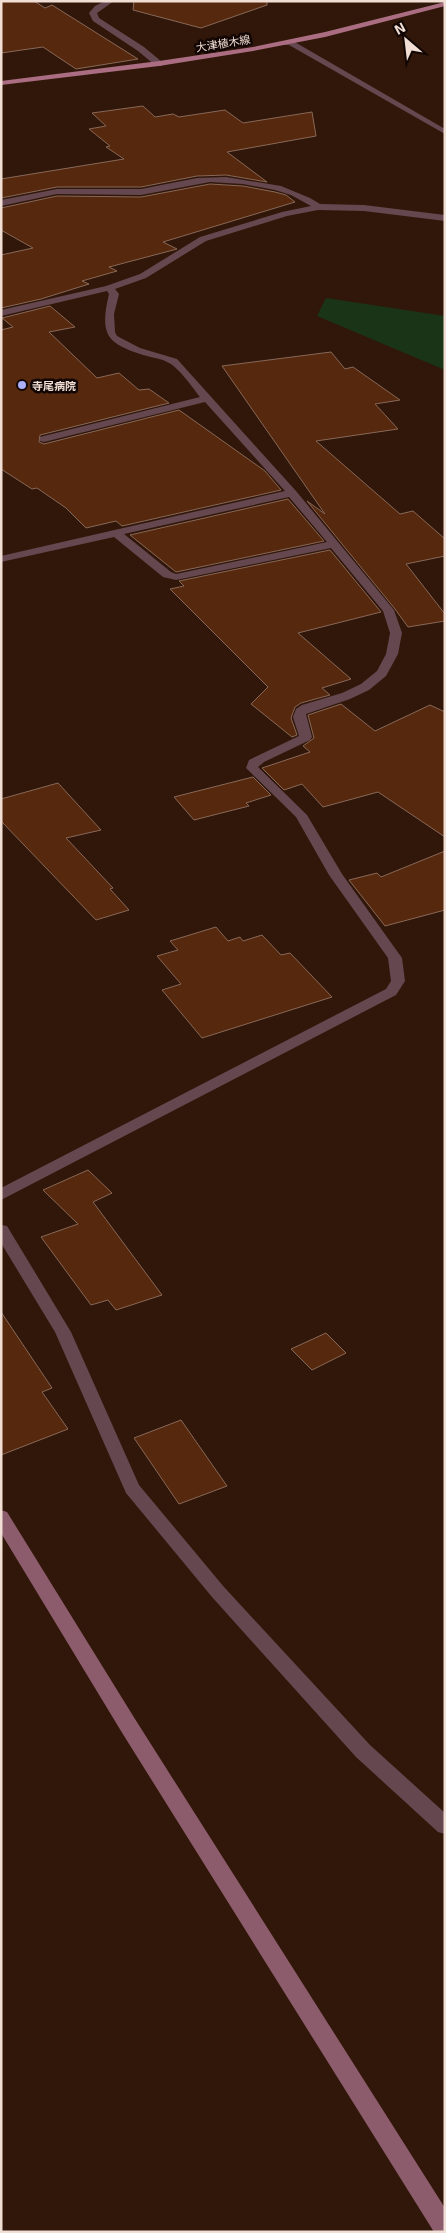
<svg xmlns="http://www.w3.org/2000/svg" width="446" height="2233" font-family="'Exo 2','Noto Sans JP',sans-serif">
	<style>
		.green { fill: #1a3417 }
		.building { fill: #56280e; stroke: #886858 }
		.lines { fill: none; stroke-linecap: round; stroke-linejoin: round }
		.street { fill: #654750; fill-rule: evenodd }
		.secondary { fill: #8c5c6c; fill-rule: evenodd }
		.primary { fill: #aa6d81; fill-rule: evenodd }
		.poi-dot { fill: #adaffb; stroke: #110603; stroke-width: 2 }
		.labels { text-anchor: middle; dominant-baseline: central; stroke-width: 5; stroke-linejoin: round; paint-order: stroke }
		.far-street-label { font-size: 11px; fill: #f1dfd5; stroke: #110603 }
		.far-poi-label { font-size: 11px; font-weight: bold; fill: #f1dfd5; stroke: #110603; text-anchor: start }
	</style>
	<rect width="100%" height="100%" fill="#311709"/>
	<path class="green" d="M 326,298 L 445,316 L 445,370 L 317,316 Z"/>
	<path class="building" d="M 1,1 L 34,1 L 45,8 L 52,5 L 138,59 L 76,69 L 43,47 L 1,53 Z
		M 134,1 L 267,1 L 267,5 L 201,28 L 133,10 Z
		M 143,106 L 155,117 L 173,114 L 179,117 L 225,110 L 243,123 L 312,112 L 316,136 L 227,152 L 267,182 L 226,175 L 197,176 L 141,187 L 57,187 L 1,198 L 1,179 L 124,159 L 106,147 L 110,146 L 89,129 L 106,126 L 92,113 Z
		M 210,184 L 243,186 L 275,192 L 286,195 L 295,202 L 163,242 L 177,249 L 109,267 L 117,271 L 82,281 L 89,284 L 41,299 L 1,308 L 1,255 L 33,248 L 1,230 L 1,208 L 57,196 L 141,197 Z
		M 50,306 L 75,327 L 49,332 L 97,378 L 119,373 L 139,390 L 149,389 L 169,403 L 40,435 L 39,442 L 44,444 L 179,410 L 265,471 L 281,490 L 122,526 L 116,521 L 86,528 L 66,508 L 37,488 L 32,489 L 1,469 L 1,330 L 13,327 L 2,318 Z
		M 331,352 L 345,369 L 353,367 L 400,400 L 375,404 L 398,429 L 316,441 L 400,514 L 413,511 L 445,539 L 445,556 L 406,564 L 445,614 L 445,621 L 408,627 L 395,609 L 307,501 L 325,514 L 222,366 Z
		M 288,499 L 324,541 L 176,572 L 130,535 Z
		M 330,550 L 381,612 L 298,633 L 351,679 L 322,688 L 330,695 L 301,703 L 295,707 L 291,718 L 297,735 L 292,737 L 251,704 L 268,687 L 170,589 L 184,586 L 179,581 Z
		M 341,704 L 375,731 L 430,705 L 445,712 L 445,837 L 378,792 L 323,807 L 302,784 L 284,790 L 262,768 L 310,752 L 303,746 L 314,738 L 308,715 Z
		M 253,777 L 271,795 L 246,803 L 249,806 L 194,820 L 174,797 Z
		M 58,783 L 101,830 L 66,838 L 113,888 L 110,889 L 129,910 L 96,920 L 1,821 L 1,799 Z
		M 445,851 L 445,910 L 385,926 L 349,880 L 377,873 L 381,877 Z
		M 216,927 L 228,941 L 240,937 L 243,941 L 262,935 L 281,955 L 290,953 L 332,997 L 202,1038 L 162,990 L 181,984 L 157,956 L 178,950 L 170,941 Z
		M 88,1170 L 112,1193 L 93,1202 L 162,1295 L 116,1310 L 108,1300 L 91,1305 L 41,1237 L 78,1224 L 43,1190 Z
		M 1,1312 L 52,1388 L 42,1392 L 68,1429 L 1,1455 Z
		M 326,1333 L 346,1353 L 312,1370 L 291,1349 Z
		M 181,1420 L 227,1486 L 179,1504 L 134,1438 Z"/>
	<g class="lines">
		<path class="street" d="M 105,1 L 114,1 L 97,13 L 99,18 L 144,47 L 162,62 L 162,66 L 156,66 L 138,51 L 93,21 L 89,13 L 95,6 Z
			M 282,41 L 293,41 L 445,129 L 445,134 L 289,45 L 282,45 Z
			M 226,177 L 281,186 L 310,198 L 320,204 L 364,205 L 445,215 L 445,221 L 364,211 L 318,210 L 287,216 L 206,241 L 146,278 L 115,289 L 119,294 L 114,314 L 115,332 L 117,336 L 140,348 L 177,359 L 296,491 L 394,610 L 402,633 L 398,654 L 386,676 L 369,690 L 350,699 L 306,714 L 312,737 L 310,740 L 264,762 L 258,767 L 307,815 L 342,874 L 402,958 L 405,981 L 396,995 L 1,1200 L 1,1188 L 386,989 L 391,981 L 388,958 L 329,875 L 296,817 L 246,768 L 249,760 L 255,757 L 299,736 L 293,717 L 296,709 L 302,705 L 342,693 L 361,684 L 377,671 L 386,654 L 390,633 L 383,611 L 331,548 L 176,580 L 163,577 L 114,537 L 1,562 L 1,556 L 285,491 L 205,402 L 44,442 L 40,441 L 40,437 L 200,397 C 193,388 179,368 169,363 C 163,359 154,358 147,356 C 107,344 99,336 109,294 L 107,291 L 1,316 L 1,310 L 106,286 L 140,274 L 200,237 L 282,212 L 311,206 L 291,195 L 275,190 L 243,184 L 210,182 L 141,195 L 57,194 L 1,206 L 1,200 L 57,189 L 141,189 L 197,178 ZM 289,497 L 327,542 L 176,574 L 171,572 L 124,534 Z
			M 1,1225 L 7,1226 L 71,1332 L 139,1485 L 224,1587 L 370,1745 L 445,1813 L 445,1834 L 438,1832 L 356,1757 L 212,1597 L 126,1493 L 55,1332 L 1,1243 Z"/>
		<path class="secondary" d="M 1,1510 L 7,1512 L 135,1719 L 445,2208 L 445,2232 L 434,2232 L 121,1731 L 1,1533 Z"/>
		<path class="primary" d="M 445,2 L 445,6 L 325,37 L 253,51 L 159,66 L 1,85 L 1,81 L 159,61 L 253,47 L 325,32 Z"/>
	</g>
	<circle class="poi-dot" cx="22" cy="385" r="5"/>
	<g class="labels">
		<g class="far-street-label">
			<text transform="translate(223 43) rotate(-9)">大津植木線</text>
		</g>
		<g class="far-poi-label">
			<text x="32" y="385">寺尾病院</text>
		</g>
	</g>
	<rect width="446" height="2233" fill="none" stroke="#f1dfd5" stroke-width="5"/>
	<g transform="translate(406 40) rotate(332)" stroke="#110603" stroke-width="4" paint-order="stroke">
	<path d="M0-4L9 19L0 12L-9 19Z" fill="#f1dfd5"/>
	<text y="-8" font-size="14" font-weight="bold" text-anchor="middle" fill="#f1dfd5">N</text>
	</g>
</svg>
